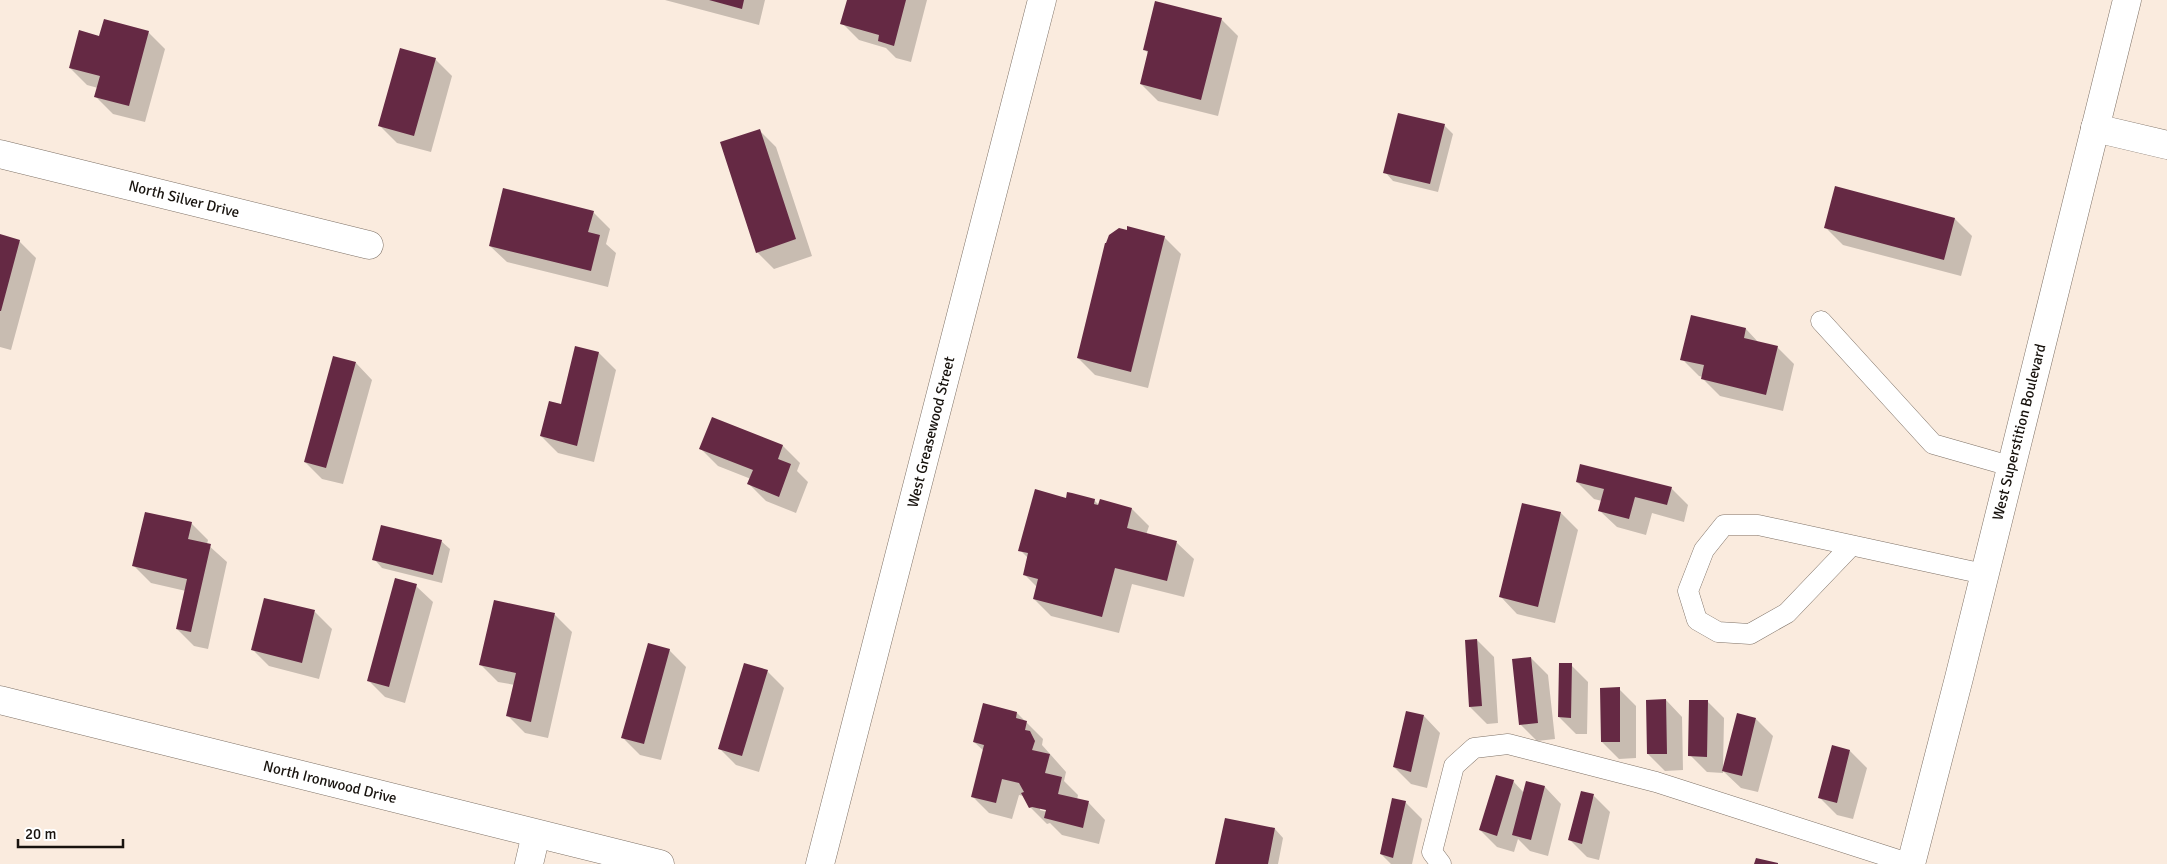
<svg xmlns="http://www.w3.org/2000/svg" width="2167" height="864" font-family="Signika,sans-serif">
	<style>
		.shadow { fill: #0003; fill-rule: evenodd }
		.building { fill: #652944 }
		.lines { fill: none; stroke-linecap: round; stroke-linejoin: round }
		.service-casing { stroke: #7e7166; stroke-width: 21 }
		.minor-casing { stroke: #7e7166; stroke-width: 29 }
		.tertiary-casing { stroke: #7e7166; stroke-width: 29 }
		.secondary-casing { stroke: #7e7166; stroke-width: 29 }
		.service { stroke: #fff; stroke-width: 20 }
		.minor { stroke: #fff; stroke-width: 28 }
		.tertiary { stroke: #fff; stroke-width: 28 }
		.secondary { stroke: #fff; stroke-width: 28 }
		.labels { text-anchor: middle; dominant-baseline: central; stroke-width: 5; stroke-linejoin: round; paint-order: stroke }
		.street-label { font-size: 15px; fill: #18130e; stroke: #fff }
	</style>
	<rect width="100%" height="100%" fill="#faebde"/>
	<path class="shadow" d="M 665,0 L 765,0 L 759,25 Z
		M 848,0 L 927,0 L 911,62 L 896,58 L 886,48 L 859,40 L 842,23 Z
		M 1221,19 L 1238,36 L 1218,116 L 1158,101 L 1141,84 L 1149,54 L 1145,50 Z
		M 148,32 L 165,49 L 145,122 L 113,114 L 96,97 L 98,88 L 87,85 L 70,68 L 100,37 Z
		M 435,59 L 452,76 L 431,152 L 397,143 L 380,126 Z
		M 1444,125 L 1453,134 L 1438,192 L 1393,181 L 1385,172 Z
		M 759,130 L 776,147 L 812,256 L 774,269 L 757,252 Z
		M 593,212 L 610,229 L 606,244 L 616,253 L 608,287 L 507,262 L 490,246 Z
		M 1955,219 L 1972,236 L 1961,276 L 1843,245 L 1826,228 Z
		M 0,236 L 19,241 L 36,258 L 11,350 L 0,347 Z
		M 1164,237 L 1181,254 L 1148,388 L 1095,375 L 1078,358 Z
		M 1692,316 L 1746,329 L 1759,343 L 1777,347 L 1794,364 L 1783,411 L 1720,396 L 1703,379 L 1703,377 L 1699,376 L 1682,359 Z
		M 576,348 L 599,353 L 616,370 L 594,462 L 558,453 L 541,436 L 562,406 Z
		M 356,363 L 372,380 L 343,484 L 322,479 L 305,462 Z
		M 712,419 L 783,446 L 800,463 L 797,471 L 808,482 L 796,513 L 766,501 L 749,484 L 751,479 L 718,466 L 701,449 Z
		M 1577,482 L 1671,488 L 1688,505 L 1684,522 L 1652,513 L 1646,535 L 1617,527 L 1600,511 L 1602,501 L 1594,499 Z
		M 1067,499 L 1094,500 L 1099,505 L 1132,509 L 1149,526 L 1146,535 L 1177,543 L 1194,559 L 1184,597 L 1132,584 L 1119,633 L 1051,616 L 1034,599 L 1037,587 L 1024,574 L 1028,558 L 1020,550 Z
		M 1561,513 L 1578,530 L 1555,623 L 1517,614 L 1501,597 Z
		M 191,523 L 208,540 L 207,544 L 227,562 L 208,649 L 194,646 L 177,629 L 186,591 L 151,583 L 134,566 Z
		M 441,541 L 450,549 L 442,583 L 382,568 L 374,559 Z
		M 416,586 L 433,602 L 405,703 L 385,697 L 368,680 Z
		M 495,601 L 555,615 L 572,632 L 548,738 L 525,733 L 508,716 L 515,685 L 498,682 L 481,665 Z
		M 315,612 L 332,629 L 319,679 L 269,666 L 252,649 Z
		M 1477,640 L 1494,657 L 1498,723 L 1487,724 L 1470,707 Z
		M 669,650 L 686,667 L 661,760 L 640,755 L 623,738 Z
		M 1531,658 L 1548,675 L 1555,739 L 1537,741 L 1520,724 Z
		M 1571,665 L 1588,682 L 1587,734 L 1576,734 L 1559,717 Z
		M 767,671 L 784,688 L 759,772 L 736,765 L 719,748 Z
		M 1619,689 L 1636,706 L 1636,758 L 1619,759 L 1602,742 Z
		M 1666,700 L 1682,717 L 1683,770 L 1665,771 L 1648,754 Z
		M 1707,701 L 1724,718 L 1723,768 L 1756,719 L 1773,736 L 1758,792 L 1741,788 L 1723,771 L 1723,773 L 1707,772 L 1690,755 Z
		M 1017,713 L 1043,739 L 1042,745 L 1066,772 L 1064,781 L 1078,795 L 1077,800 L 1089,803 L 1105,820 L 1099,844 L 1062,835 L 1050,823 L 1047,824 L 1030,807 L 1024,796 L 1019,795 L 1012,819 L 989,813 L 972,796 L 984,751 L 974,742 ZM 1040,808 L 1052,811 L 1051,813 L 1040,810 Z
		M 1424,716 L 1440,733 L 1427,788 L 1411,784 L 1394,767 Z
		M 1850,751 L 1867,768 L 1853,819 L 1837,815 L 1820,798 Z
		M 1513,781 L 1524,793 L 1545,787 L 1561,804 L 1548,856 L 1530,851 L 1518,839 L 1514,852 L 1497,847 L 1480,830 Z
		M 1594,796 L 1610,812 L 1599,860 L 1587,857 L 1570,840 Z
		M 1405,802 L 1422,819 L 1412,864 L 1391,864 L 1381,854 Z
		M 1275,829 L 1283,838 L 1278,864 L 1217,864 Z"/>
	<path class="building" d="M 709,0 L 744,0 L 742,9 Z
		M 847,0 L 906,0 L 894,46 L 878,41 L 879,35 L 840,24 Z
		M 1155,1 L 1222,18 L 1201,100 L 1140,84 L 1148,51 L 1143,50 Z
		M 104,19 L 149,31 L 129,106 L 94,97 L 100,76 L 69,68 L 79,30 L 99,36 Z
		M 400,48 L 436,58 L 414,136 L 378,126 Z
		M 1398,113 L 1445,124 L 1430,184 L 1383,173 Z
		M 760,129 L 796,239 L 756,253 L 720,142 Z
		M 1835,186 L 1955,218 L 1944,260 L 1824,228 Z
		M 503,188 L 594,211 L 588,232 L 600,235 L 591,271 L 489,246 Z
		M 1127,226 L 1165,236 L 1131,372 L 1077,358 L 1105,243 L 1106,243 L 1109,235 L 1119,228 L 1127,230 Z
		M 0,234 L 20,240 L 1,311 L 0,311 Z
		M 1691,315 L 1746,328 L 1744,338 L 1778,346 L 1766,395 L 1701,379 L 1704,365 L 1680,360 Z
		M 575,346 L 599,352 L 577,446 L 540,436 L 549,401 L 561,404 Z
		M 333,356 L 356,362 L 326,468 L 304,462 Z
		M 712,417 L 783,445 L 778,459 L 791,464 L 779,497 L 747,484 L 753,470 L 699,449 Z
		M 1580,464 L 1672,487 L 1667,505 L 1635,497 L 1629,519 L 1598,511 L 1604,489 L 1576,482 Z
		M 1035,489 L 1066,498 L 1067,492 L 1072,493 L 1095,499 L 1094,504 L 1098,505 L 1100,499 L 1132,508 L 1127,528 L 1177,541 L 1167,581 L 1115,568 L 1102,617 L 1033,599 L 1038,579 L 1023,575 L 1028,553 L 1018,551 Z
		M 1522,503 L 1561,512 L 1538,607 L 1499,597 Z
		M 145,512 L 192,522 L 188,539 L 211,544 L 191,632 L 176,629 L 187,579 L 132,566 Z
		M 381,525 L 442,540 L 433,575 L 372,560 Z
		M 395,578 L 417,584 L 389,687 L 367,681 Z
		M 264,598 L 315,610 L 302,663 L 251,650 Z
		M 494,600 L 555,613 L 531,722 L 506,716 L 516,673 L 479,665 Z
		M 1477,639 L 1482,706 L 1469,707 L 1465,640 Z
		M 648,643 L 670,649 L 644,744 L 621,738 Z
		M 1531,657 L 1538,723 L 1519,725 L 1512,659 Z
		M 744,663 L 768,670 L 742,756 L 718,749 Z
		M 1559,663 L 1572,663 L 1571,718 L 1558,717 Z
		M 1620,687 L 1620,742 L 1601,742 L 1600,688 Z
		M 1666,699 L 1667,754 L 1647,754 L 1646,700 Z
		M 1689,700 L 1708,700 L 1707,757 L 1688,756 Z
		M 983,703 L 1017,712 L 1016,718 L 1027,721 L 1025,730 L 1030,731 L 1035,741 L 1032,750 L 1050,754 L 1045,773 L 1062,777 L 1058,794 L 1089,801 L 1083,828 L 1044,818 L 1046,810 L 1032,807 L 1029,808 L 1021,793 L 1024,792 L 1019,783 L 1002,779 L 996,803 L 971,797 L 984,745 L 973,742 Z
		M 1406,711 L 1424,715 L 1411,772 L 1393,767 Z
		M 1737,713 L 1756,718 L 1742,776 L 1722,771 Z
		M 1832,745 L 1850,750 L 1837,803 L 1818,798 Z
		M 1496,775 L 1514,780 L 1497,836 L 1479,830 Z
		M 1526,781 L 1545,786 L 1531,840 L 1512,835 Z
		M 1581,791 L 1594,794 L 1582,844 L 1568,840 Z
		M 1392,798 L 1406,801 L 1393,858 L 1380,854 Z
		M 1225,818 L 1275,828 L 1268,864 L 1215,864 Z
		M 1756,858 L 1778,863 L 1778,864 L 1754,864 Z"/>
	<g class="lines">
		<defs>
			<path id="service" d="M 1821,321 L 1933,444 L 2010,466
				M 1851,546 L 1787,613 L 1750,634 L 1718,632 L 1697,620 L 1688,591 L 1704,550 L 1724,525 L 1758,525 L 1984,574
				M 1441,864 L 1432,852 L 1454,766 L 1474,748 L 1508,744 L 1656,782 L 1911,864"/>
			<path id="minor" d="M 2095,128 L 2167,145
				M 0,154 L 369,245
				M 529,864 L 536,834
				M 820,864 L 1042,0"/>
			<path id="tertiary" d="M 0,700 L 660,864"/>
			<path id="secondary" d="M 1911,864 L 1959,678 L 2127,0"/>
		</defs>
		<use href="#service" class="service-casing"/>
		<use href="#minor" class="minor-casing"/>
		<use href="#tertiary" class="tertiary-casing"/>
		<use href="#secondary" class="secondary-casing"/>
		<use href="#service" class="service"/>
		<use href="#minor" class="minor"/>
		<use href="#tertiary" class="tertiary"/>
		<use href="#secondary" class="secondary"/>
	</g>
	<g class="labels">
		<g class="street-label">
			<text transform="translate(184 199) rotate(14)">North Silver Drive</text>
			<text transform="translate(931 432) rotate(-76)">West Greasewood Street</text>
			<text transform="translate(2019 432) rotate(-76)">West Superstition Boulevard</text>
			<text transform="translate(330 782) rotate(14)">North Ironwood Drive</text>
		</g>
	</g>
	<path d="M18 839v8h105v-8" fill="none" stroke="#18130e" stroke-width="2.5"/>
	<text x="25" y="839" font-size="15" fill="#18130e" stroke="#ffffff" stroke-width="4" paint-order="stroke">20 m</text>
</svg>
